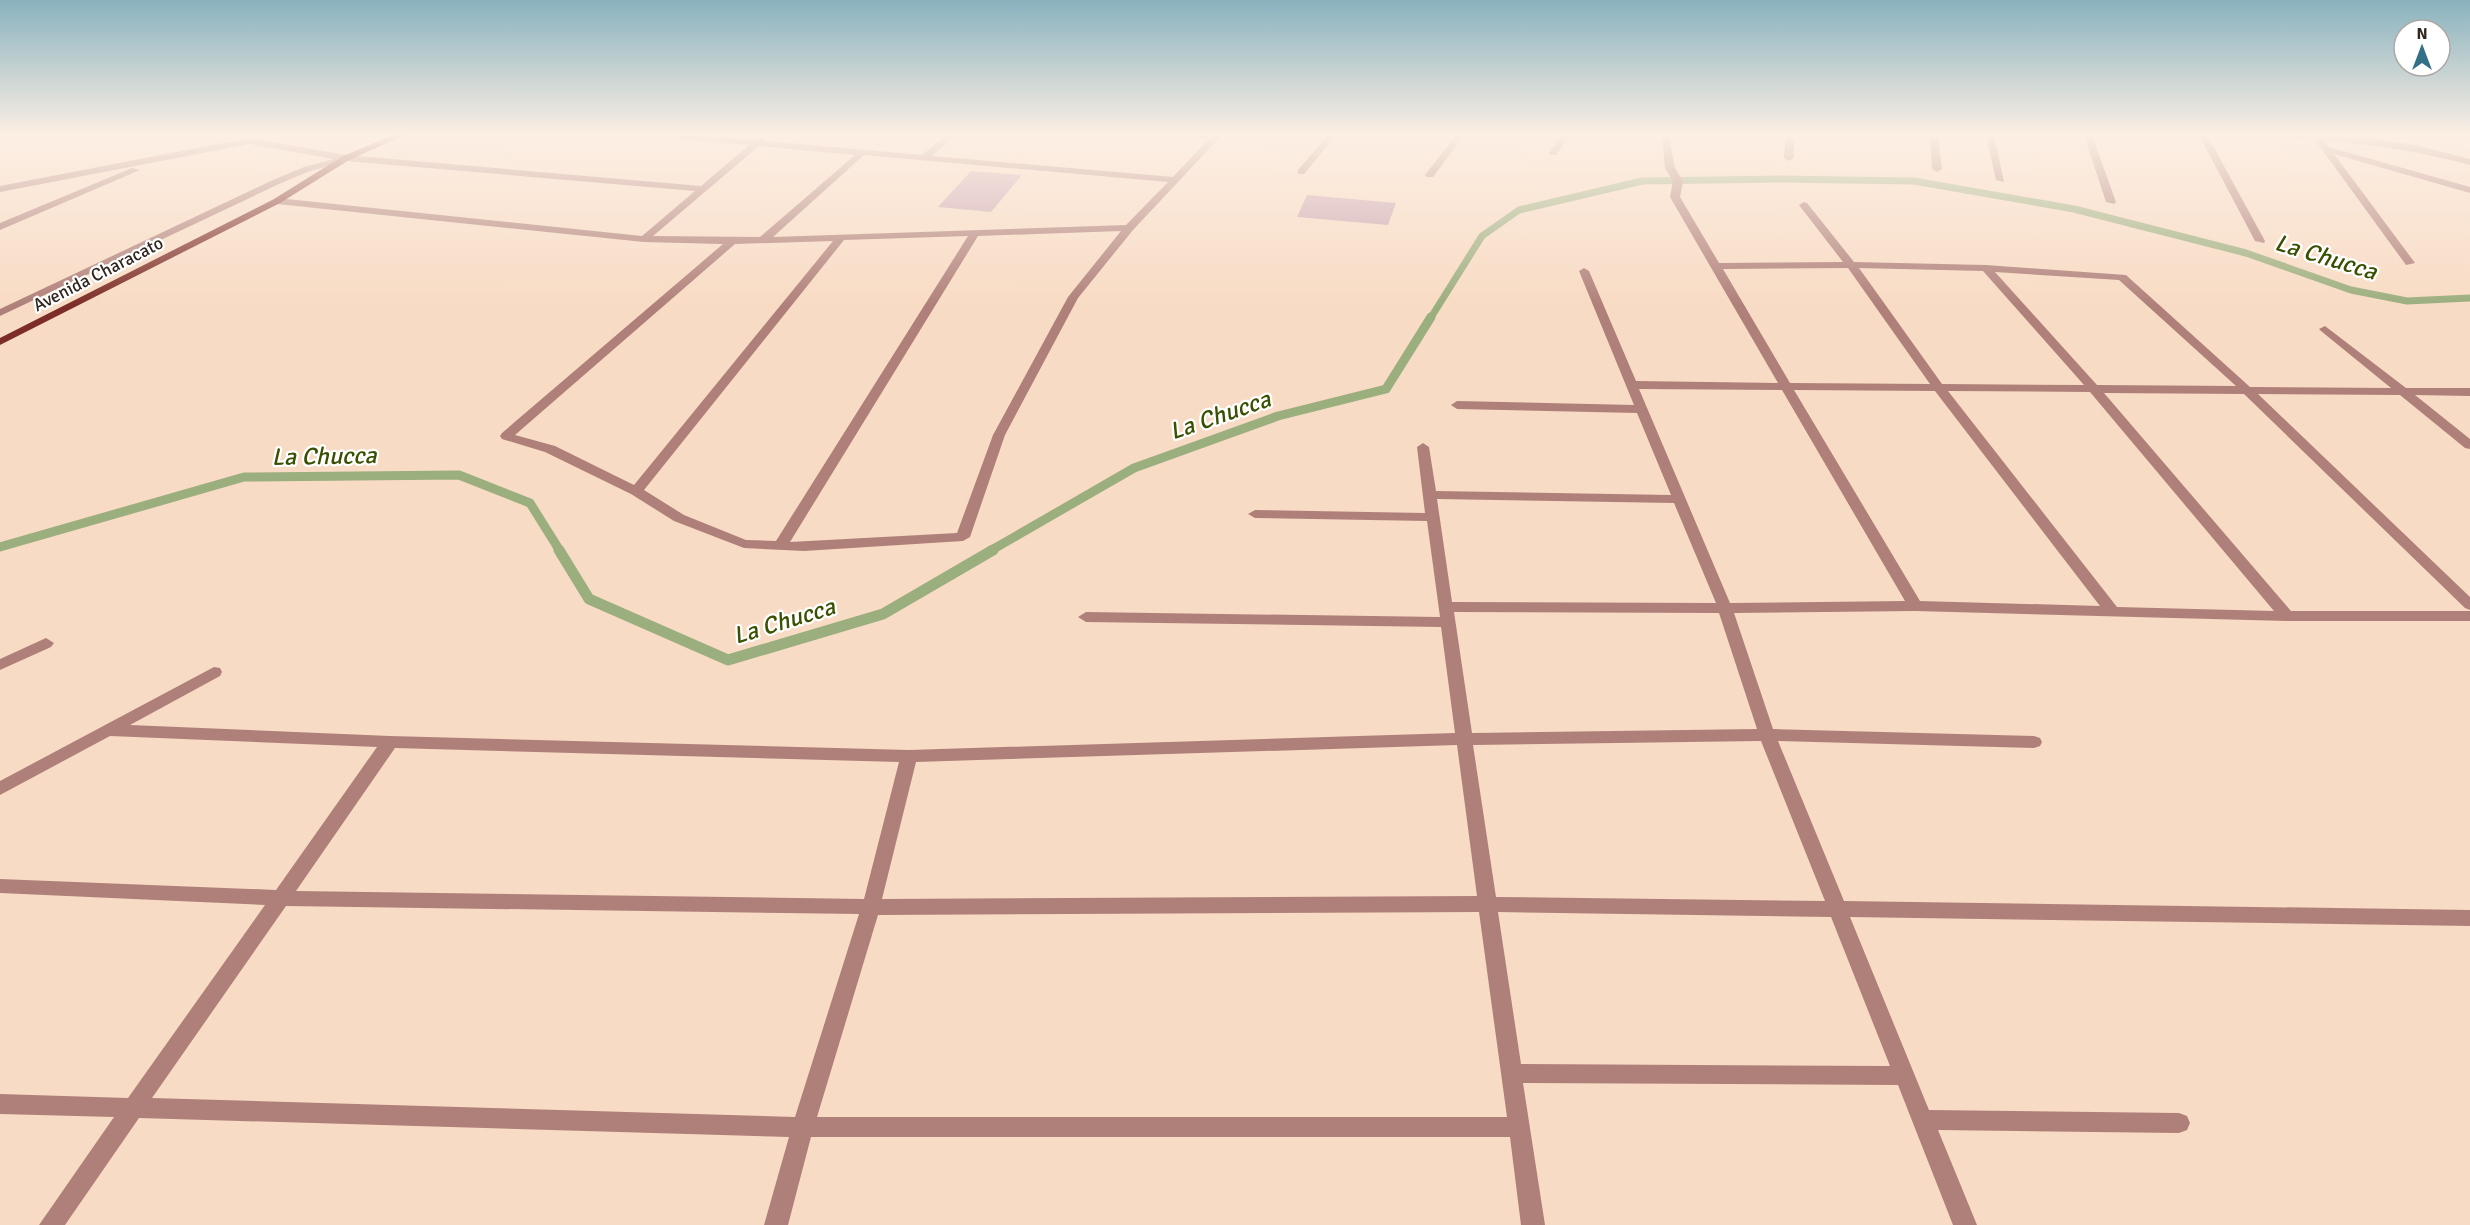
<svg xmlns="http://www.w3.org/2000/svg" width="2470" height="1225" viewBox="0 0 2470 1225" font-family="Signika,sans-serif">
<rect width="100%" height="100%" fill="#f8dbc4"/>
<path fill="#caa2b1" d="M971,171L1022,175L991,212L938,207Z
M1307,195L1396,203L1388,225L1297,217Z"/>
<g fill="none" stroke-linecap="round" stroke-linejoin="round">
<path stroke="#9bae7e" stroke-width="7" d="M1430,319L1482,236L1519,210L1642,181L1782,179L1914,181L2074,209L2246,253L2351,290L2407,301L2470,298"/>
<path stroke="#9bae7e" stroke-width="9" d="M0,547L244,477L459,475L530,503L560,551
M990,551L1134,468L1278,416L1386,389L1431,317"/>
<path stroke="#9bae7e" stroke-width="11" d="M559,550L589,599L728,660L883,614L993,550"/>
<path fill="#af807a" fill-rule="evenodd" d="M659,135H690L755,140L761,137L765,141L922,155L947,135H956L932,156L1173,177L1209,139L1188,138L1184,135H1222L1133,230L1078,298L1005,435L970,537L963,541L804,551L744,548L674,521L631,494L545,452L502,439L500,436L502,433L723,244L644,242L277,204L272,201L277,198L642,236L695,191L346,161L310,171L279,184L0,316V309L273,180L304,167L334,159L249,144L0,192V186L249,138L346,155L701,186L749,145L663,138ZM759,146L855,155L760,237L653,236ZM864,155L1168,182L1126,225L773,237ZM1121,231L1068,297L993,435L957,533L790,542L978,236ZM968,236L776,541L746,540L684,515L644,490L844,240ZM833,241L634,485L555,446L515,435L735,244Z
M1328,135H1336L1304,174H1298V170Z
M1456,135H1464L1433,177H1427L1425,175Z
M1562,135H1570L1556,155H1550L1549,153Z
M1662,135H1671L1669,137L1675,168L1683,181L1680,197L1719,263L1843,262L1799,205L1804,202L1807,203L1854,262L1986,265L2126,275L2250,387L2391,388L2321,331L2319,329L2325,326L2406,388H2470V396L2415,395L2470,439V449L2465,448L2400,395L2258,394L2470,597V610L2465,608L2244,394L2104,393L2291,611H2470V621H2287L1915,611L1734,613L1773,729L2034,736L2040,738L2042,742L2040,746L2034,748L1778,741L1844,901L2470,910V926L1850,917L1929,1110L2179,1113L2187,1116L2190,1123L2187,1130L2179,1133L1938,1130L1977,1225H1953L1898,1085L1523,1083L1545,1225H1521L1510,1137H811L788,1225H764L789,1137L139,1118L65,1225H39L114,1117L0,1114V1094L128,1098L265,905L0,893V879L276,890L377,747L110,736L0,795V781L214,667L220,668L222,672L220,676L130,725L390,736L909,750L1455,733L1441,627L1086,622L1078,617L1086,612L1440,617L1427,521L1255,518L1248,514L1255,510L1425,513L1417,447L1423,443L1429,447L1436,491L1671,495L1637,413L1457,409L1451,405L1457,401L1634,405L1579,271L1584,268L1589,271L1636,381L1778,383L1670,197L1673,181L1665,168ZM1848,268L1930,384L1790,383L1723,269ZM1859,268L1983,271L2084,385L1942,384ZM1995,272L2119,280L2236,386L2097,385ZM1639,389L1782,390L1905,601L1730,603ZM1794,390L1935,391L2100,606L1920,601ZM1948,391L2090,392L2274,611L2117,607ZM1437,499L1674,503L1716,603L1452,602ZM1454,612L1719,613L1757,729L1472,733ZM1761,741L1825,901L1496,897L1473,745ZM1457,745L1477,896L882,899L916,762ZM395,748L899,762L864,899L296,891ZM286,906L859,914L795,1117L152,1098ZM1479,912L1507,1117H817L878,915ZM1498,912L1831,917L1890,1066L1521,1064Z
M1786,135H1794V158L1789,161L1784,158Z
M1930,135H1938L1942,169L1937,172L1932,169Z
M1986,135H1994L2004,182L1996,180Z
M2084,135H2092L2116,202L2114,204L2106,202Z
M2199,135H2207L2265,241L2264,243L2255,241Z
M2276,135L2366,138L2367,135H2375V139L2415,145L2470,159V165C2421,152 2374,144 2324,141L2329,147L2470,187V193L2334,154L2415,263L2406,265L2315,140L2280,138Z
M132,168L140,170L0,230V223Z
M46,638L54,643L51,647L0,670V659Z"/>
<path fill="#7c2d27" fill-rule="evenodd" d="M394,135H405L349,160L280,203L0,345V338L274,199L343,156Z"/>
</g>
<linearGradient id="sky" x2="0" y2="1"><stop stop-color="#89b2be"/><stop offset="0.44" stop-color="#fcefe4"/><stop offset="1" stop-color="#fcefe4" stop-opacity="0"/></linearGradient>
<rect width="2470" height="306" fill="url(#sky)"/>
<g text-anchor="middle" stroke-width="4.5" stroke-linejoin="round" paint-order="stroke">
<g font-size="18" fill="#31261e" stroke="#fff">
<text transform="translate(98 274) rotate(-27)" y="6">Avenida Characato</text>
</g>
<g font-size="24" font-style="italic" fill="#395000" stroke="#fff">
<text transform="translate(2326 257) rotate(17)" y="8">La Chucca</text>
<text transform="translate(1220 415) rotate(-19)" y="8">La Chucca</text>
<text transform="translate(324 456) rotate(-1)" y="8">La Chucca</text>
<text transform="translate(784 621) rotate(-17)" y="8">La Chucca</text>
</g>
</g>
<g transform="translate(2422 48)"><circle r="28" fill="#ffffff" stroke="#ada8a5" stroke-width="1.5"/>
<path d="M0-4.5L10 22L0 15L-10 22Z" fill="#337087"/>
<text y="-9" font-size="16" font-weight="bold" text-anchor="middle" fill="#31261e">N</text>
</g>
</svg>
